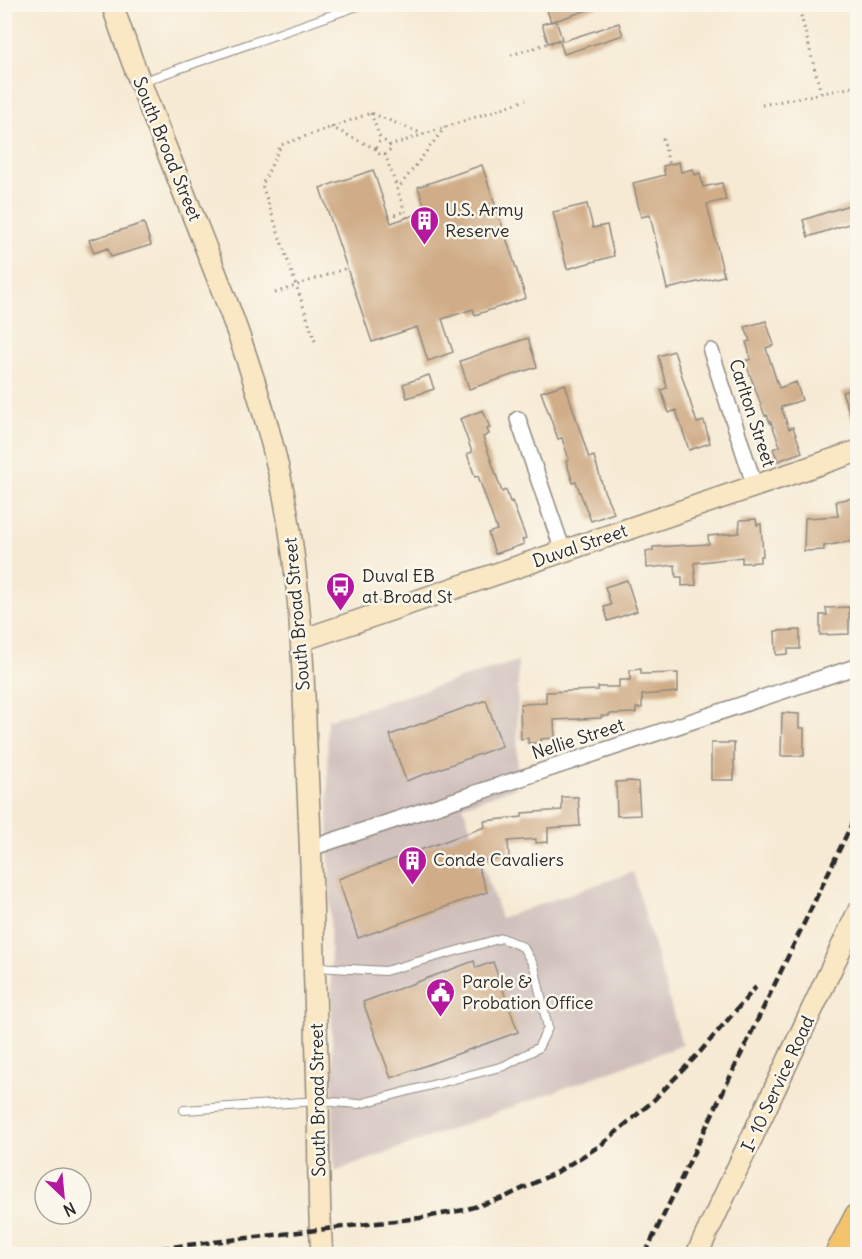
<svg xmlns="http://www.w3.org/2000/svg" width="862" height="1259" viewBox="0 0 862 1259" font-family="Delius,sans-serif">
<rect width="100%" height="100%" fill="#fbf7ec"/>
<filter id="ink" filterUnits="userSpaceOnUse"><feTurbulence type="fractalNoise" baseFrequency=".0167" numOctaves="2"/><feDisplacementMap in="SourceGraphic" scale="12" xChannelSelector="R" yChannelSelector="G"/><feConvolveMatrix kernelMatrix="1 2 1 2 8 2 1 2 1" color-interpolation-filters="sRGB"/></filter>
<filter id="wash" filterUnits="userSpaceOnUse"><feTurbulence type="fractalNoise" baseFrequency=".008" numOctaves="4" result="noise"/><feDisplacementMap in="SourceGraphic" scale="24" xChannelSelector="R" yChannelSelector="G"/><feGaussianBlur stdDeviation="1.35" result="paint"/><feColorMatrix in="noise" values="0 0 0 0 0 0 0 0 0 0 0 0 0 0 0 0 0 1.4 0 .05"/><feComposite in="paint" operator="in"/></filter>
<g filter="url(#wash)">
<rect width="100%" height="100%" fill="#f6ead4"/>
<path fill="#d0c0bc" d="M518,661L517,787L463,806L501,918L633,872L682,1045L334,1172L327,720Z"/>
<g id="blocks">
<path fill="#d0ad88" d="M545,4H597V7L551,22Z
M556,20L562,39L548,43L542,24Z
M619,23L623,35L564,54L560,42Z
M679,162L681,172L693,169L695,175L700,173L703,187L722,183L726,200L707,204L724,276L667,289L650,215L641,217L633,183L665,175L663,166Z
M482,165L526,298L475,315L473,309L442,319L453,352L428,361L417,327L372,342L320,188L373,170L391,223L426,211L418,187Z
M858,202V221L808,237L803,220Z
M587,204L593,228L607,225L614,256L567,269L553,212Z
M144,223L151,245L111,257L108,248L94,253L89,240Z
M766,321L774,345L766,348L779,388L796,382L802,400L781,407L789,429L793,427L802,452L778,461L773,449L780,446L771,422L770,423L767,415L765,416L745,361L751,359L746,342L750,341L745,327Z
M528,338L537,367L469,389L460,361Z
M674,351L697,423L704,421L710,443L689,450L676,410L669,413L661,390L667,388L658,356Z
M429,375L434,389L407,398L403,384Z
M565,384L589,458L594,456L604,491L614,513L591,521L576,482L573,483L566,461L569,460L562,438L558,439L541,392Z
M858,387V431H856L842,392Z
M483,410L490,428L487,429L489,434L483,437L502,492L506,490L510,502L512,501L526,538L522,540L524,544L495,554L488,533L497,530L478,476L475,477L467,454L472,452L460,419Z
M858,497V540L824,546V550L804,551L805,518L838,516L836,501Z
M756,519L757,525L761,524L763,556H760V562L742,563V557L694,563L696,585L682,586V577H676L675,565L647,568L646,551L653,550V547L709,544L708,536L739,533L740,520Z
M627,580L637,611L608,621L604,607L611,605L605,587Z
M849,607V634L820,635V615H827L826,608Z
M800,630V649H788V654L776,655L775,631Z
M641,669V674L678,673V692L642,695V708H636V713L609,714V716H601V718L554,720L555,738L541,739V743H528V738L521,739L520,704L546,703V692L598,690V687H619V680H630V670Z
M486,700L502,746L406,781L390,735Z
M782,713L799,714V728H804V756H781Z
M711,743H734V780H711Z
M630,781L638,782L640,815L617,816L616,782Z
M562,797H578L580,826L548,828V842L536,843V839L508,841L509,858L476,861L487,892L358,938L338,879L485,827L484,821L522,817V813L562,810Z
M474,961L476,968L493,962L518,1032L391,1078L363,1002Z"/>
</g>
</g>
<g filter="url(#ink)">
<use href="#blocks" fill-opacity="0" stroke="#908a80" stroke-width="1.5"/>
<g fill="none" stroke-linecap="round" stroke-linejoin="round">
<defs>
<path id="lane" d="M141,82L363,4
M184,1110L318,1101L359,1104L504,1066L538,1048L548,1028L534,966L523,947L502,938L385,971L316,967"/>
<path id="street" d="M711,351L755,487
M518,419L563,551
M311,848L858,666"/>
<path id="secondary" d="M112,4C167,170 250,324 284,496C300,579 303,662 306,746C312,864 315,982 318,1100C319,1151 318,1203 322,1254
M302,640L858,451
M697,1254L858,912"/>
<path id="highway" d="M839,1254L858,1217"/>
</defs>
<use href="#lane" stroke="#908a80" stroke-width="10"/>
<use href="#street" stroke="#908a80" stroke-width="18"/>
<use href="#secondary" stroke="#908a80" stroke-width="24"/>
<use href="#highway" stroke="#908a80" stroke-width="30"/>
<path stroke="#908a80" stroke-width="3" stroke-dasharray="1.5 4.5" stroke-linecap="butt" d="M798,4L821,93
M511,55L559,40
M762,105L858,86
M371,113L381,141
M331,127L376,149
M663,138L669,165
M376 148a7 7 0 1 1 14 0a7 7 0 1 1-14 0Z
M389,146L526,100
M385,154L407,217
M397,190L445,127
M389,217L405,211
M275,293L347,268
M315,341L262,185L281,145L371,113L423,134"/>
<use href="#lane" stroke="#fff" stroke-width="8"/>
<use href="#street" stroke="#fff" stroke-width="15"/>
<use href="#secondary" stroke="#fae7c3" stroke-width="21"/>
<use href="#highway" stroke="#f3c26a" stroke-width="27"/>
<path stroke="#2b2b2b" stroke-width="4.5" stroke-dasharray="9 4.5" stroke-linecap="butt" d="M134,1254L162,1248L420,1218L464,1210L503,1198L557,1172L601,1145L652,1102L700,1052L756,987
M645,1254L858,811"/>
</g>
</g>
<defs>
<symbol id="building-pin" viewBox="-11 -11 22 30"><path d="M0 17L-7.5 6A9.5 9.5 0 1 1 7.5 6Z" fill="#b5179e" stroke="#fbf7ec"/><path d="M-4-6H4V6H1V3H-1V6H-4ZM-2.5-4.3h1.7v1.8h-1.7ZM.8-4.3h1.7v1.8H.8ZM-2.5-1h1.7V.8h-1.7ZM.8-1h1.7V.8H.8Z" fill="#fff"/></symbol>
<symbol id="bus-pin" viewBox="-11 -11 22 30"><path d="M0 17L-7.5 6A9.5 9.5 0 1 1 7.5 6Z" fill="#b5179e" stroke="#fbf7ec"/><path d="M-5-6H5V4H4V6H2V4H-2V6H-4V4H-5ZM-3.5-4V0h7V-4ZM-3.5 1.2v1.5H-2V1.2ZM2 1.2v1.5H3.5V1.2Z" fill="#fff"/></symbol>
<symbol id="civic-pin" viewBox="-11 -11 22 30"><path d="M0 17L-7.5 6A9.5 9.5 0 1 1 7.5 6Z" fill="#b5179e" stroke="#fbf7ec"/><path d="M-.6-6.5H3V-4.5H.6V-3L4-1V1h2V6H-6V1h2V-1L-.6-3ZM-1.2 2.5V6h2.4V2.5Z" fill="#fff"/></symbol>
</defs>
<g fill-rule="evenodd">
<use href="#building-pin" x="408" y="204" width="33" height="45"/>
<use href="#bus-pin" x="324" y="570" width="33" height="45"/>
<use href="#building-pin" x="396" y="844" width="33" height="45"/>
<use href="#civic-pin" x="424" y="976" width="33" height="45"/>
</g>
<g text-anchor="middle" stroke-width="5" stroke-linejoin="round" paint-order="stroke">
<g font-size="18" fill="#2b2b2b" stroke="#fbf7ec">
<text transform="translate(167 149) rotate(68)" y="6">South Broad Street</text>
<text transform="translate(752 413) rotate(72)" y="6">Carlton Street</text>
<text transform="translate(580 546) rotate(-19)" y="6">Duval Street</text>
<text transform="translate(297 614) rotate(-95)" y="6">South Broad Street</text>
<text transform="translate(578 739) rotate(-18)" y="6">Nellie Street</text>
<text transform="translate(778 1084) rotate(-65)" y="6">I- 10 Service Road</text>
<text transform="translate(318 1100) rotate(-91)" y="6">South Broad Street</text>
</g>
<g font-size="18" fill="#2b2b2b" stroke="#fbf7ec" text-anchor="start">
<text x="445" y="216">U.S. Army<tspan x="445" dy="21">Reserve</tspan></text>
<text x="362" y="582">Duval EB<tspan x="362" dy="21">at Broad St</tspan></text>
<text x="433" y="866">Conde Cavaliers</text>
<text x="462" y="988">Parole &amp;<tspan x="462" dy="21">Probation Office</tspan></text>
</g>
</g>
<rect width="862" height="1259" fill="none" stroke="#fbf7ec" stroke-width="24"/>
<g transform="translate(63 1196) rotate(154)"><circle r="28" fill="#fbf7ec" stroke="#a8a59f" stroke-width="1.5"/>
<path d="M0-4.5L10 22L0 15L-10 22Z" fill="#b5179e"/>
<text y="-9" font-size="16" font-weight="bold" text-anchor="middle" fill="#2b2b2b">N</text>
</g>
</svg>
